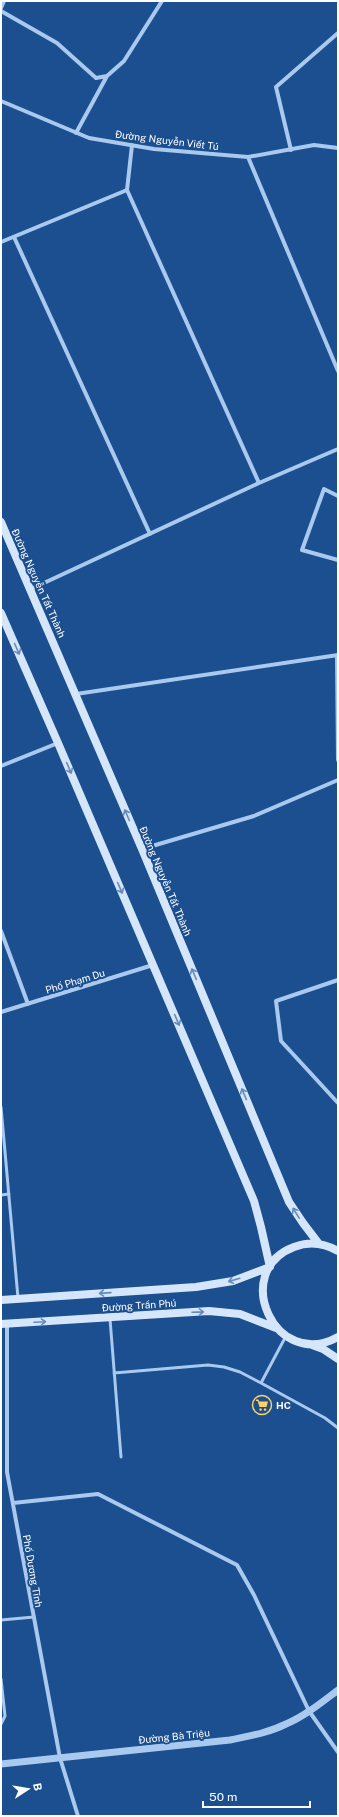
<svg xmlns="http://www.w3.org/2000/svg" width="339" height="1817" viewBox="0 0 339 1817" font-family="'Public Sans',sans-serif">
<rect width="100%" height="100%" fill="#1b4f8f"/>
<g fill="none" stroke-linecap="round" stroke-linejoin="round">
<path stroke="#a9c9ee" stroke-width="3" d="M1,1107L18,1298
M1,1195L9,1194
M110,1319L121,1457
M114,1373L208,1365L224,1367L240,1372L261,1383L325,1418L338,1428
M261,1383L286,1336
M1,1620L34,1617
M1,1679L5,1716L1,1724"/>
<path stroke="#a9c9ee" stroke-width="4" d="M1,8L4,1
M1,11L57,43L96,78L107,76L124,61L162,1
M1,101L89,138L154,149L248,157L314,145L338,148
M76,133L107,76
M132,145L127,190L259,483
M291,150L276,87L338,33
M248,157L338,371
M14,237L150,534
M1,242L127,190
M338,496L324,489L302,550L338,560
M31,589L259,483L338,449
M337,655L338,760
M76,694L338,655
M1,766L58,743
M142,849L254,816L338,780
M1,931L28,1004
M338,980L276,1001L281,1041L338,1103
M1,1012L153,965
M7,1324V1472L60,1758L78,1816
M13,1503L98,1494L237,1565L254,1595L309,1711L338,1752"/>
<path stroke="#a9c9ee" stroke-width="7" d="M1,1764L230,1740C249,1736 268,1733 286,1724C305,1716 322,1702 338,1690"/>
<path stroke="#d6e6fa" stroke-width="8" d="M1,522L142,849L289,1202L303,1223L319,1244
M1,613L58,743L254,1201L261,1227L270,1267L233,1281L196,1287L1,1300
M338,1251C324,1243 309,1241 294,1247C230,1271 275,1372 338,1337
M1,1324L209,1311L240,1314L276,1328
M312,1345L323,1349L338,1359"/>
</g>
<defs><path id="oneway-shaft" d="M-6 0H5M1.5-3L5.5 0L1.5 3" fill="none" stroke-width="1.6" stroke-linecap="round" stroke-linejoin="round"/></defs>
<g stroke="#668bba">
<use href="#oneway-shaft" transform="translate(17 649) rotate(66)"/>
<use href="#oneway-shaft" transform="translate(69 768) rotate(67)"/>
<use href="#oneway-shaft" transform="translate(127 815) rotate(-113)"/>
<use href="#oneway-shaft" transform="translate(120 888) rotate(67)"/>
<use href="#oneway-shaft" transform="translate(194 974) rotate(-113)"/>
<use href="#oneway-shaft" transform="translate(177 1020) rotate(67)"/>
<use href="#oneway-shaft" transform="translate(244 1094) rotate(-113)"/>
<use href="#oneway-shaft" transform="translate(296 1213) rotate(-122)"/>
<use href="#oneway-shaft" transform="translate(234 1280) rotate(164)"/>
<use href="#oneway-shaft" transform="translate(105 1293) rotate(176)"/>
<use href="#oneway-shaft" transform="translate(198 1312) rotate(-2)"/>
<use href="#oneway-shaft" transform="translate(40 1322) rotate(-3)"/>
</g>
<defs>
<symbol id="supermarket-ring" viewBox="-11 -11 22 22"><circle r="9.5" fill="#1b4f8f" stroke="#ffd166" stroke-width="1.5"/><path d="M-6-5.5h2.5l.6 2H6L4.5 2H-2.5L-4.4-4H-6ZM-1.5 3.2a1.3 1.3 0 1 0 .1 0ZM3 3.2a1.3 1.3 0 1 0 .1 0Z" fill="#ffd166"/></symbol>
</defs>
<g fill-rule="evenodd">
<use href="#supermarket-ring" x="251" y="1394" width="22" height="22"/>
</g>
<g text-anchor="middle" stroke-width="4" stroke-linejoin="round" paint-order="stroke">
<g font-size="10" fill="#fff" stroke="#1b4f8f">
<text transform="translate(167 140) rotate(7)" y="4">Đường Nguyễn Viết Tú</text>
<text transform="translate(39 583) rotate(66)" y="4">Đường Nguyễn Tất Thành</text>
<text transform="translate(166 881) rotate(67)" y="4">Đường Nguyễn Tất Thành</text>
<text transform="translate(75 981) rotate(-17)" y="4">Phố Phạm Du</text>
<text transform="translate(139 1305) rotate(-4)" y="4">Đường Trần Phú</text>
<text transform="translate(33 1571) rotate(80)" y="4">Phố Dương Tĩnh</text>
<text transform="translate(174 1736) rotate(-6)" y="4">Đường Bà Triệu</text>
</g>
<g font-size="10" font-weight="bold" fill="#fff" stroke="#1b4f8f" text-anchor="start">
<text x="276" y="1409">HC</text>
</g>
</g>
<rect width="339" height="1817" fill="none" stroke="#ffffff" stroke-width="4"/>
<g transform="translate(28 1789) rotate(78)" stroke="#1b4f8f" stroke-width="3" paint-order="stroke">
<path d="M0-3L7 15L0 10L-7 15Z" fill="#ffffff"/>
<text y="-6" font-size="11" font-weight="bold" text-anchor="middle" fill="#ffffff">B</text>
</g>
<path d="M203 1801v6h107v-6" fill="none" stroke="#ffffff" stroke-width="2"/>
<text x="209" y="1801" font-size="12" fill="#ffffff" stroke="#1b4f8f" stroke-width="3" paint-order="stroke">50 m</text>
</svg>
